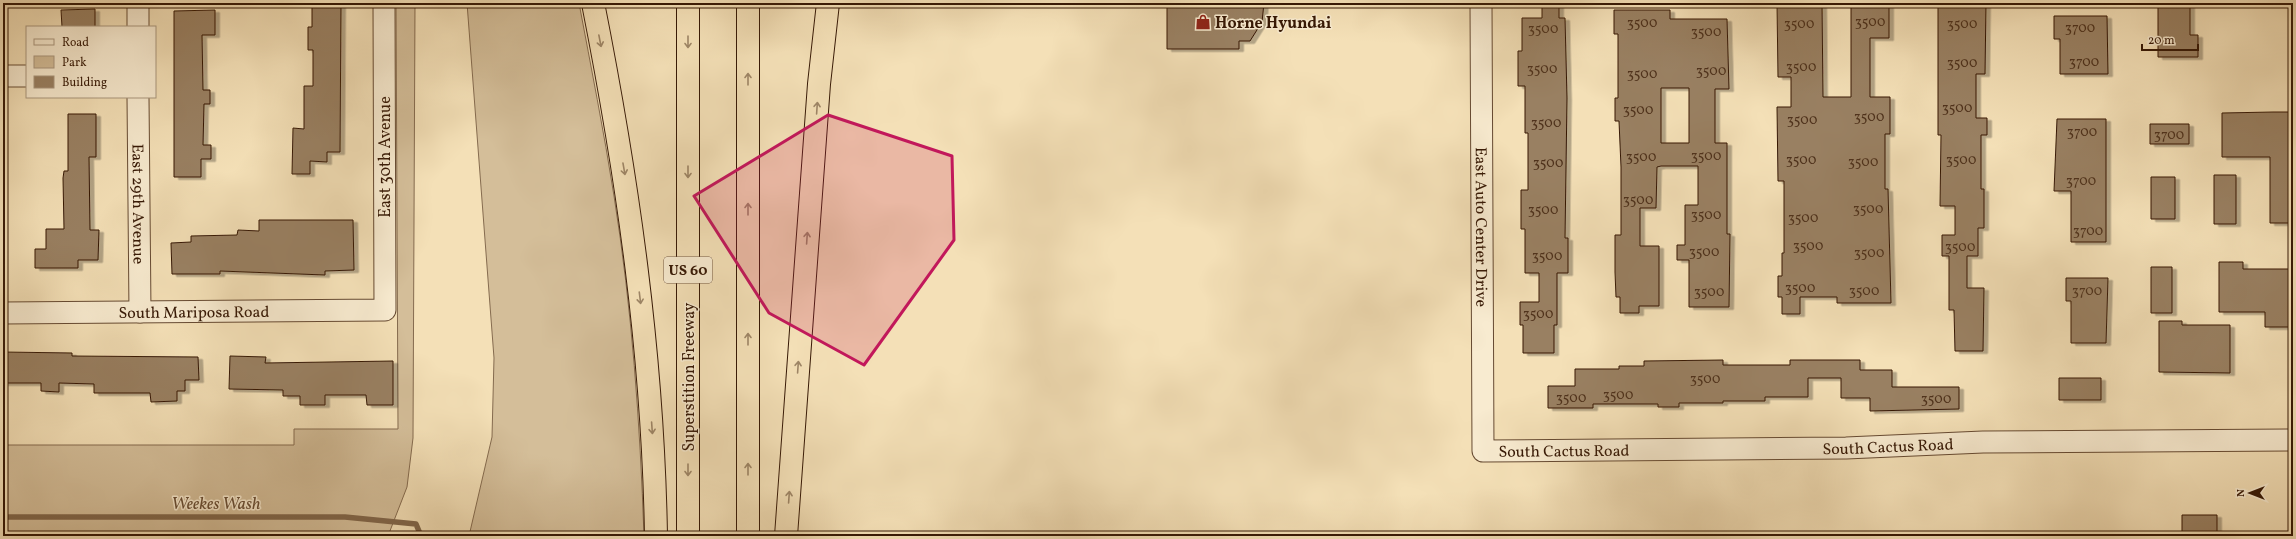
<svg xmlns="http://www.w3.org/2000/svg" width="2296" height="539" viewBox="0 0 2296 539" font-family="Vollkorn,serif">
<defs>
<filter id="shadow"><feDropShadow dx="4.5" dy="2.5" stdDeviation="0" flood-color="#0004"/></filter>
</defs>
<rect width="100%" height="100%" fill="#f4e0b7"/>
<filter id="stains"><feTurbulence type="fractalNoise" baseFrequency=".005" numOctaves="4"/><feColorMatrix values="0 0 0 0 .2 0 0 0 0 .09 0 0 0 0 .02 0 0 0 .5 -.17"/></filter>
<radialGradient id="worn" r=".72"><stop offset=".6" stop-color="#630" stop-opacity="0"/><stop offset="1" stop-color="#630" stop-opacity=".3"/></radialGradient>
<path fill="#d4be99" stroke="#856b4f" d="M396,3H415L413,438L407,487L388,536H3V445H294V429H398Z
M467,3H579C591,67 604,132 614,196C632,309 640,422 644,536H469L492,437L494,358Z"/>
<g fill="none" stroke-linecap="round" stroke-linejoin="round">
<path stroke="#81674b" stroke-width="5.5" d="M3,517H345L416,524L421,536"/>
</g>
<path fill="#998062" stroke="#361805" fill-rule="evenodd" filter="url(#shadow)" d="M1167,3H1264L1262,22L1250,41H1239V49H1167Z
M1851,3H1889V38H1870V97H1890V134H1885V189H1888L1891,303H1837V297H1800V314H1782V297H1778V276H1782V253H1784V181H1778L1777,107H1791V77H1778L1777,4H1822L1823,97H1851Z
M1938,3H1986L1985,74H1976V118H1987V135H1981V189H1984V228H1978V256H1967V288H1984L1983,351H1955L1954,310H1949V256H1942V235H1955V206H1940L1941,135H1938Z
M2158,3H2190V35H2198V57H2158Z
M312,5H341L340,152H327V162L310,161V174H292L293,128L304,129V86H313V50H308V27H312Z
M1542,5H1559V18H1565L1567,98L1565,238H1568V273H1557V325H1554V353H1523V325H1520V302H1539V273H1525V229H1521V190H1528V133H1525V86H1518V51H1522V18H1542Z
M95,9V27H62L61,10Z
M215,10V35H202L203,90H210V104H204L203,145H211V159H201V177H174V11Z
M1614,10H1670V19H1727L1729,89H1715V143H1727V234H1730L1729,307H1689V260H1677V245H1685V205H1698V166H1661L1657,167L1656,208H1640V246H1659V306H1639V313H1620V297H1616L1615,272V235H1621V167L1619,121H1615V98H1618V34H1614ZM1661,88H1689V143H1661Z
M2054,16H2107L2108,74H2060V39H2054Z
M2273,112H2293V223H2270V157H2222V113Z
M68,114H96V157H89L90,230H99L98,260H78V268H35V249H46V229H64L63,178L64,171H68Z
M2057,119H2106V242H2071V191H2054Z
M2150,124H2189V144H2150Z
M2214,175H2236V224H2214Z
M2151,177H2175V219H2151Z
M259,220H353L354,270L325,271V275L220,271V274H172L171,243L191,242V236L237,235L238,230L259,231Z
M2219,262H2243V269H2293V327H2265V312H2219Z
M2151,267H2172V313H2151Z
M2066,278H2108L2106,343H2071V301H2066Z
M2159,321H2182V325H2230V373L2159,372Z
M3,352L72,353V356L198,357L199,380H185V391H177V401L151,402L150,393H94V384L59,383V392L41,391V383H3Z
M230,356L266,357L265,363L393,361V405H367L366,395H325V405H300V396H283V390L229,389Z
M1723,360V365H1790V360H1860V370H1892V387H1959V409L1870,411V398H1841V378H1808V397H1765V401H1723V403H1679V407H1658V404H1593V408H1548V386H1575V369H1619V366H1644V361Z
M2059,378H2101V400H2059Z
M2182,515H2217V536H2182Z"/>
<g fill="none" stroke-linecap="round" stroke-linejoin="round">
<defs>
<g id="street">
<path id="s1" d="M1481,3L1483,451L1846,448L1983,442L2293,440"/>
<path d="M138,27V3"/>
<path d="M3,76H27"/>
<path id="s2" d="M138,97L140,312"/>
<path id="s3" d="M3,313L385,310L384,3"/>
</g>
<path id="highway" d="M593,3C628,180 653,355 656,536
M688,536V3
M748,536V3
M786,536L819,84L828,3"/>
</defs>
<use href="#street" stroke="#664a32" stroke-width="23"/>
<use href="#highway" stroke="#361805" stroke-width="24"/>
<use href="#street" stroke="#f8ebd0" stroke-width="21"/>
<use href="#highway" stroke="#f4e0b7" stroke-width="22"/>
</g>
<defs><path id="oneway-shaft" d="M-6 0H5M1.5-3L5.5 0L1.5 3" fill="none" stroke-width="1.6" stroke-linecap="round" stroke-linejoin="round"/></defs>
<g stroke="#9e8667">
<use href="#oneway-shaft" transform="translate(600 41) rotate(79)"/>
<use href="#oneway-shaft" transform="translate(688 42) rotate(90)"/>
<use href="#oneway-shaft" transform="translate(748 79) rotate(-90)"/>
<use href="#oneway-shaft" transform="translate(817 108) rotate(-86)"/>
<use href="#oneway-shaft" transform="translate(624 169) rotate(80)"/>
<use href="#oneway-shaft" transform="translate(688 172) rotate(90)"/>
<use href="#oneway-shaft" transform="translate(748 209) rotate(-90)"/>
<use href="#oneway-shaft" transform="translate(807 238) rotate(-86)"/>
<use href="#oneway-shaft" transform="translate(640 298) rotate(83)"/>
<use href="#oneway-shaft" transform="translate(748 339) rotate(-90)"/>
<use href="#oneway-shaft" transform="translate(798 367) rotate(-86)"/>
<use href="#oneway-shaft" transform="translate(652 428) rotate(86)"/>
<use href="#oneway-shaft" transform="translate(748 469) rotate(-90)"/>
<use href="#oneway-shaft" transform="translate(688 470) rotate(90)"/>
<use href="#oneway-shaft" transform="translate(789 497) rotate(-86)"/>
</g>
<path fill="#c2185b" fill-opacity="0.2" stroke="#c2185b" stroke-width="3" stroke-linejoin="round" d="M828,115L952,156L954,240L864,365L769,313L694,196Z"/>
<defs>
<symbol id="shop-bare" viewBox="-9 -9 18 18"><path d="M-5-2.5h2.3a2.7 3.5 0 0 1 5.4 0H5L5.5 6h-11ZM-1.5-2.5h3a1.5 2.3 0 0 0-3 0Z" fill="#8f2418" stroke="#f8ebd0" stroke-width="2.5" paint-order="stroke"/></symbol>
</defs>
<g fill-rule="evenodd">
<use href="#shop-bare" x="1192" y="11" width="22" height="22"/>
</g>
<g text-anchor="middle" stroke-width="3" stroke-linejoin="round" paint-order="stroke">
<g font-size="14" fill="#4f321c">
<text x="1870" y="26">3500</text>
<text x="1642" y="27">3500</text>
<text x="1799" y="28">3500</text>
<text x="1962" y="28">3500</text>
<text x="2080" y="32">3700</text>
<text x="1543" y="33">3500</text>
<text x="1706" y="36">3500</text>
<text x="2084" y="66">3700</text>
<text x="1962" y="67">3500</text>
<text x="1801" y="71">3500</text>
<text x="1542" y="73">3500</text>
<text x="1711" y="75">3500</text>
<text x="1642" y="78">3500</text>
<text x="1957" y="112">3500</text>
<text x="1638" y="114">3500</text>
<text x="1869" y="121">3500</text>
<text x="1802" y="124">3500</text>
<text x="1546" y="127">3500</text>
<text x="2082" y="136">3700</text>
<text x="2169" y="139">3700</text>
<text x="1706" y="160">3500</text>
<text x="1641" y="161">3500</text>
<text x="1801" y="164">3500</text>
<text x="1961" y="164">3500</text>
<text x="1863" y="166">3500</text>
<text x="1548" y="167">3500</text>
<text x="2081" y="185">3700</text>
<text x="1638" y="204">3500</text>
<text x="1868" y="213">3500</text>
<text x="1543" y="214">3500</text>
<text x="1706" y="219">3500</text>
<text x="1803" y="222">3500</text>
<text x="2088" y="235">3700</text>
<text x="1808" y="250">3500</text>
<text x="1960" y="251">3500</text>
<text x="1704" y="256">3500</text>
<text x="1869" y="257">3500</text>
<text x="1547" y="260">3500</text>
<text x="1800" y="292">3500</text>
<text x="1864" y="295">3500</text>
<text x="2087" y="295">3700</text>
<text x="1709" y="296">3500</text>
<text x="1538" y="318">3500</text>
<text x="1705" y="383">3500</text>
<text x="1618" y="399">3500</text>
<text x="1571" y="402">3500</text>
<text x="1936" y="403">3500</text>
</g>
<rect fill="#f8ebd0" stroke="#705742" stroke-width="1" x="664" y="257" width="48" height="26" rx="3"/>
<g font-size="15" font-weight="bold" fill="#361805">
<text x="688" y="275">US 60</text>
</g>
<g font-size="16" font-weight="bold" fill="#361805" stroke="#f8ebd0" text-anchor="start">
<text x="1215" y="28">Horne Hyundai</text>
</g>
<g font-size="16" fill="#361805" stroke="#f8ebd0">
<text transform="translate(384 157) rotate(-90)" y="6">East 30th Avenue</text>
<text dy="6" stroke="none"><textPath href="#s2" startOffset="107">East 29th Avenue</textPath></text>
<text dy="6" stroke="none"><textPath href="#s1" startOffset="224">East Auto Center Drive</textPath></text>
<text dy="6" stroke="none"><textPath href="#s3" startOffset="191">South Mariposa Road</textPath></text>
<text transform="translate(688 377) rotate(-90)" y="6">Superstition Freeway</text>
<text dy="6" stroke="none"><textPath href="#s1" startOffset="853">South Cactus Road</textPath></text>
<text dy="6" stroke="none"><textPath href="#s1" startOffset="529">South Cactus Road</textPath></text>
</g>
<g font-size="17" font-style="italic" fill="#684d34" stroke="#f8ebd0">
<text x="216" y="509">Weekes Wash</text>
</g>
</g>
<rect width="2296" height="539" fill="none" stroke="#f4e0b7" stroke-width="16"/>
<rect x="4" y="4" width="2288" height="531" fill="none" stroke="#361805" stroke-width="2"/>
<rect x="8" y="8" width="2280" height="523" fill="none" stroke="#361805"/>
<rect x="26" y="26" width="130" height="72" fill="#f8ebd0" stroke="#aa977f"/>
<rect x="34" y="39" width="20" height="6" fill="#f8ebd0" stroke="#aa977f"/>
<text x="62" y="46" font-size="12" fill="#361805">Road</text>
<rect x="34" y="56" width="20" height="12" fill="#d4be99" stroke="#aa977f"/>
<text x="62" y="66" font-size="12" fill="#361805">Park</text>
<rect x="34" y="76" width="20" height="12" fill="#998062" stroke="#aa977f"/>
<text x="62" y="86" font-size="12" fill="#361805">Building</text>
<g transform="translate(2250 493) rotate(270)" stroke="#f8ebd0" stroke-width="3" paint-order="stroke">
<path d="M0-3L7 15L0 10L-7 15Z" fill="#361805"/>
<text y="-6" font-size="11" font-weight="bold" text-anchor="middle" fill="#361805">N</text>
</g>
<path d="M2142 44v6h56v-6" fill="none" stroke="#361805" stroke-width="2"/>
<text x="2148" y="44" font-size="12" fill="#361805" stroke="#f8ebd0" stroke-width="3" paint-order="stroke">20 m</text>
<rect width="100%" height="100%" filter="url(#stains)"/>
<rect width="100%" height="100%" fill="url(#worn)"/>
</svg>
